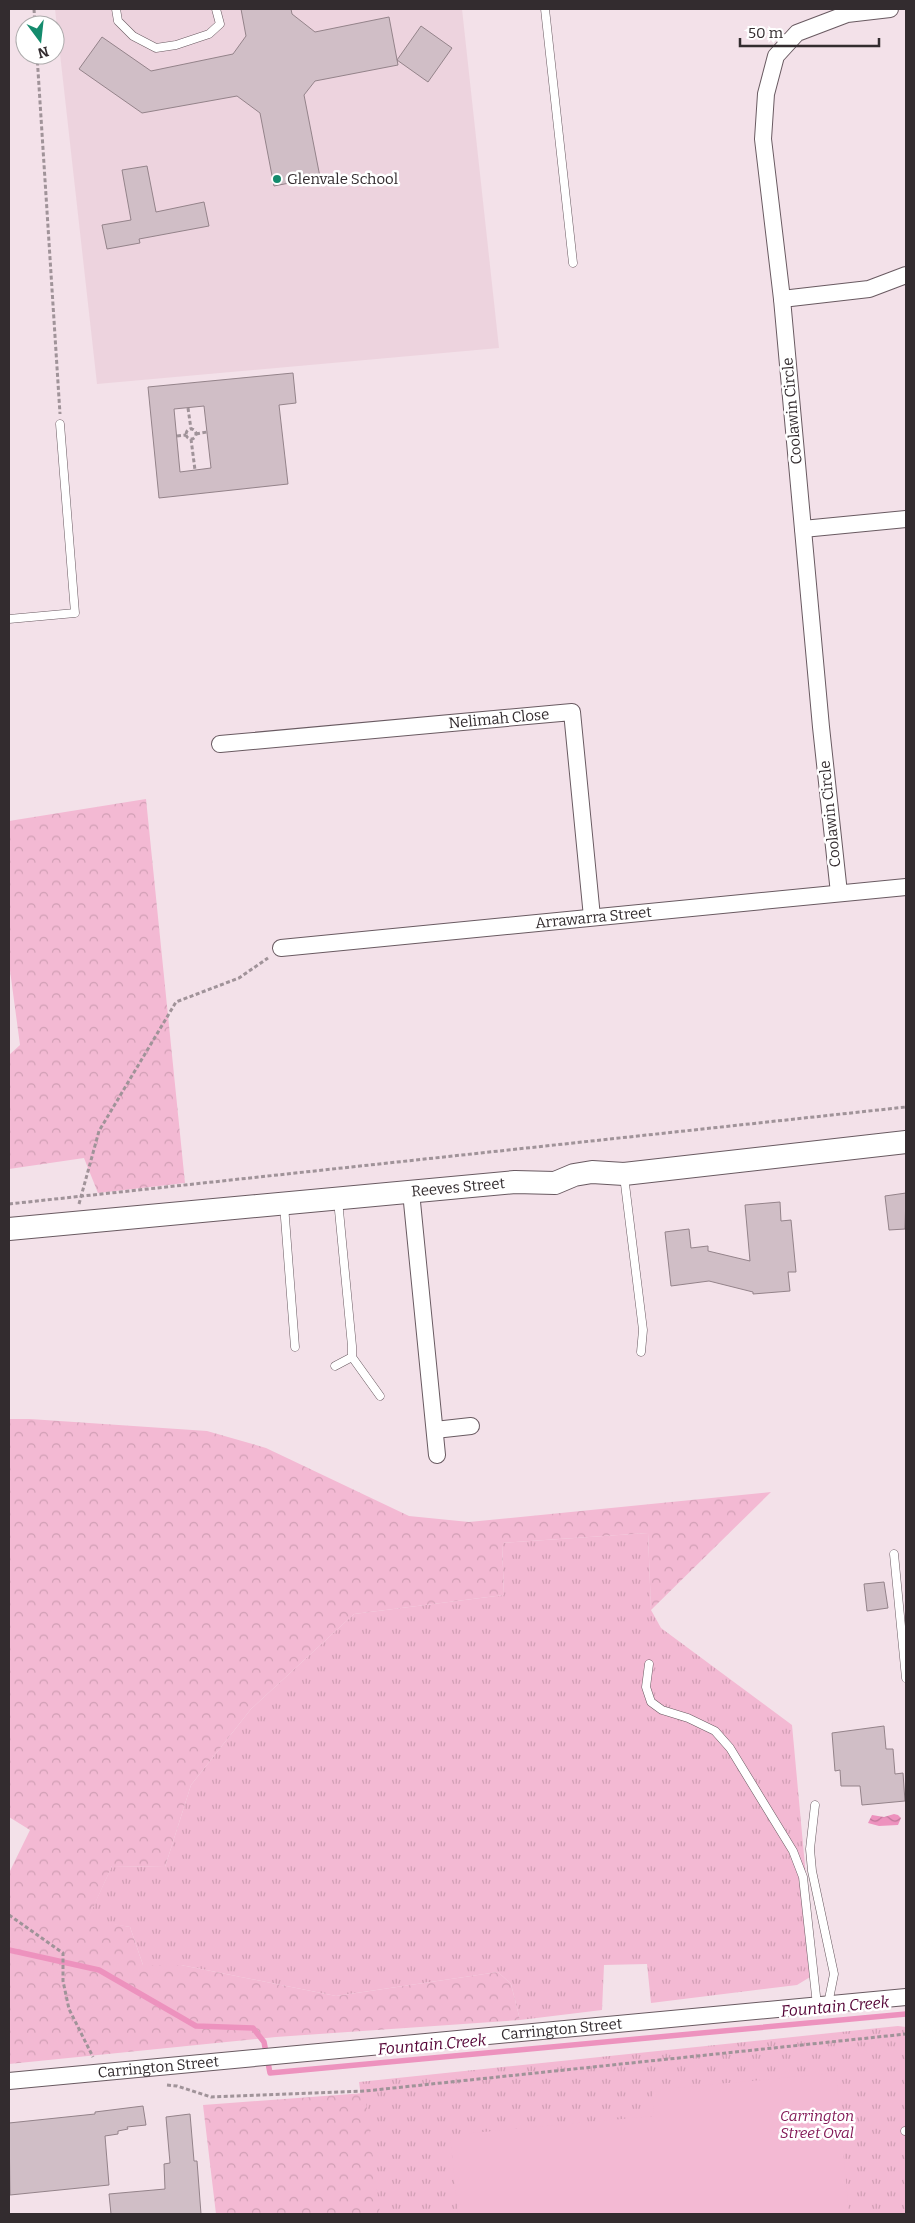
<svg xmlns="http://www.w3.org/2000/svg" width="915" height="2223" viewBox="0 0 915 2223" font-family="Bitter,serif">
<defs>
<pattern id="grass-tufts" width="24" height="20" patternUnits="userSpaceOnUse" patternTransform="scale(1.25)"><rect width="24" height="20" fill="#f3b9d3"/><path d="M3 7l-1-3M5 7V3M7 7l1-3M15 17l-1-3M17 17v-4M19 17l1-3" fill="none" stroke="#d19fb5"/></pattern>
<pattern id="forest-crowns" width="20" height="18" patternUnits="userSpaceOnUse" patternTransform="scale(1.25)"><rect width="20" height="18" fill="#f3b9d3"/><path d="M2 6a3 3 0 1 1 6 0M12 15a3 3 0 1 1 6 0" fill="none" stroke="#d19fb5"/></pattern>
<pattern id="water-waves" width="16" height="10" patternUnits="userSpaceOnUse" patternTransform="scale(1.25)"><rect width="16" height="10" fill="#ed92be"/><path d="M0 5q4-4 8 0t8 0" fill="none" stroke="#c1779b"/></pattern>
</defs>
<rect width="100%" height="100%" fill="#f3e1e9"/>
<path fill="#edd3de" d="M55,9H462L499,348L97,384Z"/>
<path fill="url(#grass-tufts)" d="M648,1533L651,1610L661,1628L792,1725L815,1974L797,1985L651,2003L647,1964L604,1965L602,2010L520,2020L511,1984L498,1972L336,1996L181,1965H143L130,1927L87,1920L112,1866L165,1867L191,1785L251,1709L354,1614L504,1595L502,1543Z
M898,2026L906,2027V2214H377L359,2082Z"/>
<path fill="url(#forest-crowns)" d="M146,799L185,1183L98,1193L84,1158L9,1169V1055L20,1045L9,963V821Z
M9,1419H30L207,1431L266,1448L409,1516L469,1522L771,1492L651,1610L648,1533L502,1543L504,1595L354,1614L251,1709L191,1785L165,1867L112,1866L88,1919L130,1927L143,1965H181L336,1996L498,1972L511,1984L520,2020L276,2037L9,2064V1873L30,1830L9,1817Z
M365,2093L380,2214H216L203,2105Z"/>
<path fill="#f3b9d3" d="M836,2073L849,2214H458L450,2135L654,2116L652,2090Z"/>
<path fill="url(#water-waves)" d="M894,1814L898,1815L901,1818L898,1825L879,1826L868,1823L872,1815L884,1817Z"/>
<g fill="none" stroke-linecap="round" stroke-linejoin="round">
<path stroke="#ed92be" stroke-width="5.5" d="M9,1950L99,1970L196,2026L253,2028L264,2042L270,2073L906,2014"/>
</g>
<path fill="#d0bec6" stroke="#94838a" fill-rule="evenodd" d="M241,9H291L292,14L315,32L389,17L398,65L315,81L304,95L320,177L274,186L260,113L237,96L142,113L79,69L102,37L151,71L233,54L246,36Z
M421,26L452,48L428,82L397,60Z
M147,166L156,212L204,202L209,226L139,239L140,243L107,249L102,225L131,220L122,170Z
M293,373L296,403L279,405L288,484L159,498L148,387ZM204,406L211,468L180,472L174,409Z
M906,1193L905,1229L889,1230L885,1196Z
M780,1202L781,1221L791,1220L796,1272H788L790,1291L753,1294V1292L709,1281L671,1286L665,1232L689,1229L691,1248L708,1246V1251L750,1261L745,1205Z
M884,1582L888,1608L867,1611L864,1584Z
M884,1726L886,1749H893L895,1774L903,1773L905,1801L862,1805L860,1786H841L840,1770L835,1771L832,1733Z
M143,2106L146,2125L127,2127L128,2129L118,2131V2134L105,2136L109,2185L10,2195L9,2123L95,2114V2112Z
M190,2114L194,2161H197L201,2214H111L109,2194L165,2189L164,2164L170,2163L166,2117Z"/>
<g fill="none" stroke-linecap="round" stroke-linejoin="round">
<defs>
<path id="lane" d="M116,9L118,21L133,36L156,48L176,45L209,34L220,24L216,9
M545,9L573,263
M9,619L75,613L60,424
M624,1176L643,1330L641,1352
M284,1205L295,1347
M352,1357L380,1396
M335,1366L352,1357V1346L338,1200
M894,1554L906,1678
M649,1664L646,1687L651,1702L662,1710L688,1718L715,1731L730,1748L793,1851L803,1877L817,2005
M815,1805L810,1849L812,1871L834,1974L828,2004
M905,2131H906"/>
<g id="street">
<path d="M782,299L869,289L906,275"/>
<path d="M803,529L906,519"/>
<path id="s1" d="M220,744L572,712L592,917"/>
<path d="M839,893L821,727L782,299L763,139L766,94L776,56L797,33L847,14L890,9"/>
<path id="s2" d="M281,948L906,887"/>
<path d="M411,1192L437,1455"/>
<path d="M435,1430L471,1426"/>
<path id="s3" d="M9,2081L906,1997"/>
</g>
<g id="secondary">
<path id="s4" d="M9,1229L515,1182L555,1183L574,1175L592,1172L624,1174L906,1142"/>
</g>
</defs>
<use href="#lane" stroke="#695a61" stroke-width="9"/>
<use href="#street" stroke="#695a61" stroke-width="18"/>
<use href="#secondary" stroke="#695a61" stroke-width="24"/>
<path stroke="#a09399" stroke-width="3" stroke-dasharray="4 2.5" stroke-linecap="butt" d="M34,9L35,25
M37,55L60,414
M188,408L191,429
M186 434a5 5 0 1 1 10 0a5 5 0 1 1-10 0Z
M196,434L207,432
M177,436L186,435
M191,439L195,470
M9,1204L906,1107
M79,1204L99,1131L176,1002L239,978L268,958
M9,1915L63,1953V1981L69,2009L93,2057
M167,2085L177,2086L211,2097L365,2091L906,2034"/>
<use href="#lane" stroke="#fff" stroke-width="8"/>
<use href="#street" stroke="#fff" stroke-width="16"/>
<use href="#secondary" stroke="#fff" stroke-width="22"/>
</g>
<circle fill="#148b6d" stroke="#fff" stroke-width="2" cx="277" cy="179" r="5"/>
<g text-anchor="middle" stroke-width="5" stroke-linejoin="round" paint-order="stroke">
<g font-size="15" fill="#332c2f" stroke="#fff" text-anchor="start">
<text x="287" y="184">Glenvale School</text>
</g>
<g font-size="15" fill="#332c2f" stroke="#fff">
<text transform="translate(792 411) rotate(-95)" y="5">Coolawin Circle</text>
<text dy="5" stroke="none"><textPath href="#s1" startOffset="280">Nelimah Close</textPath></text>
<text transform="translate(830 814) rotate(-96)" y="5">Coolawin Circle</text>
<text dy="5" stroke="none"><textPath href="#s2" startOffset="314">Arrawarra Street</textPath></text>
<text dy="5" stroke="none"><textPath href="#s4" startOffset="451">Reeves Street</textPath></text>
<text dy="5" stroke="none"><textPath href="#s3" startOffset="555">Carrington Street</textPath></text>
<text dy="5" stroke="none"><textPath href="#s3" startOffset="150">Carrington Street</textPath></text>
</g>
<g font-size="15" font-style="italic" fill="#851c59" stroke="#fff">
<text x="817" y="2121">Carrington<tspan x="817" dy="17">Street Oval</tspan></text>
</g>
<g font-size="16" font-style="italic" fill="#540235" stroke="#fff">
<text transform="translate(835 2006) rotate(-5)" y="6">Fountain Creek</text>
<text transform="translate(432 2044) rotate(-5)" y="6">Fountain Creek</text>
</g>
</g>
<rect width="915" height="2223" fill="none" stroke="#332c2f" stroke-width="20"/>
<g transform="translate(40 40) rotate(165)"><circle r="24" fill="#ffffff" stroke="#adabac"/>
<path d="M0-4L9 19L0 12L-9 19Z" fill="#148b6d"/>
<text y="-8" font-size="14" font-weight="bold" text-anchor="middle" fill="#332c2f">N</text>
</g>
<path d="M740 38v8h139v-8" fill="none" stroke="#332c2f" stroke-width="2.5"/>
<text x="748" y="38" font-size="15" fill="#332c2f" stroke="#ffffff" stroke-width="4" paint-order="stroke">50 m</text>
</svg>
